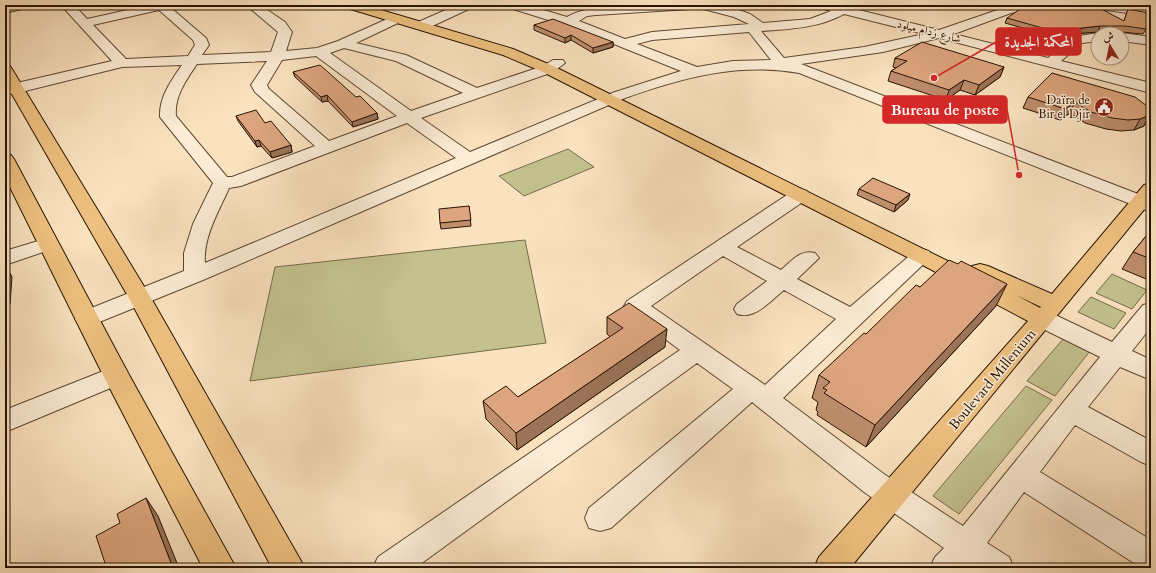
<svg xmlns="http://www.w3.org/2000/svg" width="1156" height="573" viewBox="0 0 1156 573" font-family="Cardo,Amiri,serif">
<rect width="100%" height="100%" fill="#fbe2bf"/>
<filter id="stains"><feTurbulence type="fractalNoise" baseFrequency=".005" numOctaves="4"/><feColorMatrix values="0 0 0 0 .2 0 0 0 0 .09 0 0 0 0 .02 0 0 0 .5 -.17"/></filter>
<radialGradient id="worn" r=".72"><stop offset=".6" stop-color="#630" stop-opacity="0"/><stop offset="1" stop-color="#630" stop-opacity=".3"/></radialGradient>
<path fill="#c3c28f" stroke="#756b48" d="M568,149L594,167L524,196L499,176Z
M525,240L546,343L250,381L275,267Z
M1112,274L1147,290L1132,309L1096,293Z
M1091,297L1126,313L1114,329L1078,312Z
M1064,338L1090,351L1055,396L1027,381Z
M1026,386L1052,400L959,514L933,496Z"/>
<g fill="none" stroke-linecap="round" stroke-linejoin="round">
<defs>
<path id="minor" d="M5,5H28L26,8L5,13Z
M61,5H74L87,19L150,5H173L171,8L206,38L209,45L202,55L271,52L278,32L246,5H260L285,22L292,32L286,51L317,48L338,41L396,15L400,16L402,19L400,22L356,43L406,55L477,88L543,66L553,60H563L565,63L553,72L421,118L470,152L615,92L681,71L574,28L510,8L508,5H527L567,17C598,0 659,5 695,5L689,9L596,15L587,16L579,21L625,39L652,32L749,24L734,17L700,8L698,5H719L736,9L750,14L763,23L810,19L831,11L820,8L818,5H839L939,30L1012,5H1036L1034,8L1011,13L954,34L1048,58L1073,37L1098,33L1102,34H1098V41L1082,43L1061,61L1151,83V93L939,38L883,52L801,64L1151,199V212L799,73C738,62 682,78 625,98L203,280L87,327L79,325L75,319L79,313L184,271V253L193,224L213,183L160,117C159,97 171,81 182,65L122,67L17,93L5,94V84L17,83L112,61ZM159,10L193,40L195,45L188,56L126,59L93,25ZM844,14L924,34L864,47L784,58L761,31C791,29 818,28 844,14ZM749,32L771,60L733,61L697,67L637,44L652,40ZM344,48L396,61L463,93L411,111L330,53ZM316,56L397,116L329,141L269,89L267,85L282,60ZM267,61L251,85L255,92L315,146L232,177H227L176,116C174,97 186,80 197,64ZM407,123L456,158L205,263C203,237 219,211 229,188L241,186Z
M457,5H473L471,8L426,29H416L415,26L416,23Z
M1092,5H1126L1151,8V16L1098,9Z
M1122,33L1151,37V45L1122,41V34H1118Z
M800,189L807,191L809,195L807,199L737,247L781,270C792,261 800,249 815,253L819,258L797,279L850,307L915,251L922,249L929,251L932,256L783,398L884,474L963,526L1100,357L1035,325L1031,319L1035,313L1043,311L1051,313L1112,342L1143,305L1151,303V327L1132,351L1151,360V380L1120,367L1088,407L1151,441V466L1141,462L1075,425L1040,472L1151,540V568L1140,567L1024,492L987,543L1009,557L1014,568H972L969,566L967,568H930L935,557L944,548L864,492L752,402L611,528L600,531L589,528L585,518L589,508L733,389L697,363L415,568H373L378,557L680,350L627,311L624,306L627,301L793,191ZM723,256L767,281L737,304L734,309L737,314C755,320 770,301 784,290L836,319L765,385L651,306Z
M48,238L55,240L58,244L55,248L5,265V251Z
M116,366L125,368L129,375L125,382L5,432V410Z"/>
<path id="major" d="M345,5H364L513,49L553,66L970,272L972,266L980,264L988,266L1052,294L1144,185L1151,183V201L850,568H814L819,557L1028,321L915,261L543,72L503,55L347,8ZM1016,295L1041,307L1040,308Z
M5,65L10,66L12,69L151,298L305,568H272L129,298L5,82Z
M5,154L11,155L14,159L128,373L236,568H203L103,375L5,177Z"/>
</defs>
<use href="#minor" stroke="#5c4831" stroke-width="2"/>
<use href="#major" stroke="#271402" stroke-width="2"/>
<use href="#minor" fill="#fcecd5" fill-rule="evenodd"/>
<use href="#major" fill="#eec180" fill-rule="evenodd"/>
</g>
<path fill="#be8e6d" stroke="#271402" d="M1128,9L1146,29L1143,34L1122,32H1098L1071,34L1066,40L1062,39L1054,45L1036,40L1038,35L1041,33L1005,23L1007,18L1124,21Z
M534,25L613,42V47L593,53L571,40L565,43L534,30Z
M895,58L1004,67L1000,77L975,95L960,90L946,100L888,81L891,71L896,68L893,67Z
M293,72L356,97L377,113L378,119L353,127L328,101L322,102L295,77Z
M1052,73L1150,115L1144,126L1134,130L1121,131L1106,129L1085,123L1070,113L1060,120L1023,108L1028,97Z
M236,116L265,123L291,145L292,152L272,158L261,146L257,147L238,121Z
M859,189L908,200L894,212L857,195Z
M469,206L471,226L441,229L440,223Z
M1151,230V281L1122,269L1133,252Z
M920,287L996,306L866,447L817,415L818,412L816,410L818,402L812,398L819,375Z
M607,317L665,347L517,450L486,419L483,401L518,397L610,337L607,334Z"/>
<path fill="#9b7459" stroke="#271402" d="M1100,26L1098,32L1071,34L1066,40L1069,35L1073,29Z
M1064,34L1062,39L1054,45L1057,40Z
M571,35V40L565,43V38Z
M613,42V47L593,53V48Z
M1004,67L1000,77L975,95L979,85Z
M964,80L960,90L946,100L949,90Z
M327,95L328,101L322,102L321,97Z
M1075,102L1070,113L1060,120L1065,109Z
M377,113L378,119L353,127L352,122Z
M1150,115L1144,126L1134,130L1140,119Z
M259,140L261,146L257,147L255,141Z
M291,145L292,152L272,158L270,152Z
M910,194L908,200L894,212L896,205Z
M10,273L12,277L10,304L5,305V301Z
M1007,284L996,306L866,447L875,425Z
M667,329L665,347L517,450L516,433Z
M146,498L158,516L179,568H173Z"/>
<path fill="#dda57f" stroke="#271402" d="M1030,5H1094L1124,21L1128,9L1149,13L1146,29L1125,26H1100L1073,29L1069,35L1064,34L1057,40L1038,35L1046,29L1007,18L1023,7Z
M553,19L613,42L593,48L571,35L565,38L534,25Z
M922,42L1004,67L979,85L964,80L949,90L891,71L907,61L895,58Z
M320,65L356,97L360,96L377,113L352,122L327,95L321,97L293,72Z
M1052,73L1135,97L1147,106L1150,115L1140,119L1128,120L1112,118L1091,112L1075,102L1065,109L1028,97Z
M256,110L265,123L271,121L291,145L270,152L259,140L255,141L236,116Z
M873,178L910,194L896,205L859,189Z
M469,206L471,220L440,223L439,209Z
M1151,230V259L1133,252Z
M949,260L958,264L961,261L1007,284L875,425L824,393L827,390L823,388L830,382L819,375L864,333L866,334L916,285L920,287Z
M10,273L8,301H5V275Z
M629,303L667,329L516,433L483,401L506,386L518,397L623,328L607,317Z
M146,498L173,568H96L105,563L96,536L120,523L117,514Z"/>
<defs>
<symbol id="civic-disc" viewBox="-11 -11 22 22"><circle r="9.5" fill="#8f2418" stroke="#fcecd5"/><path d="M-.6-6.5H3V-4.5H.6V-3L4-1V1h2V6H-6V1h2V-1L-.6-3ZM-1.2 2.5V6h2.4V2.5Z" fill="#fff"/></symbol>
</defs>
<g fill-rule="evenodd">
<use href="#civic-disc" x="1093" y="96" width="22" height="22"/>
</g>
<g text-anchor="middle" stroke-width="3" stroke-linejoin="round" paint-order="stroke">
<g font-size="12" fill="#271402" stroke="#fcecd5">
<text transform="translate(929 31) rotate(14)" y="4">شارع زدام ميلود</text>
</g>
<g font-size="12" fill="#271402" stroke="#fcecd5" text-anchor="end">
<text x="1090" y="104">Daïra de<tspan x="1090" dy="14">Bir el Djir</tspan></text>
</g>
<g font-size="14" fill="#271402" stroke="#fcecd5">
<text transform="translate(992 379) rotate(-50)" y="5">Boulevard Millenium</text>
</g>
</g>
<path fill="none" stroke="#d62828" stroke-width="1.5" d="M934 78L996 42M1019 175L1007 109"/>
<g fill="#d62828" stroke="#fcecd5" stroke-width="1.5">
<circle cx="934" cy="78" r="4"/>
<circle cx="1019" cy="175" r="4"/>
</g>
<g fill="#d62828" stroke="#d62828" stroke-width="1.5">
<rect x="996" y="28" width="85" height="27" rx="4"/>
<rect x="883" y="96" width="124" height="27" rx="4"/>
</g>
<g font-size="15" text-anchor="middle" font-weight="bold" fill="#fff">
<text x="1039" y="47">المحكمة الجديدة</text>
<text x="945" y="115">Bureau de poste</text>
</g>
<rect width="1156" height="573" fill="none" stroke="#fbe2bf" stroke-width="20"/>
<rect x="6" y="6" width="1144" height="561" fill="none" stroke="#271402" stroke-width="2"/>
<rect x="10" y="10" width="1136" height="553" fill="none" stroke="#271402"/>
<g transform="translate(1110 46) rotate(350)"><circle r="19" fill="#fcecd5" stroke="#a79681"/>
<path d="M0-3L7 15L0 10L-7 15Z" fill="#8f2418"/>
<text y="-6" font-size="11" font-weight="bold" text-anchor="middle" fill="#271402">ش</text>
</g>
<rect width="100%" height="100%" filter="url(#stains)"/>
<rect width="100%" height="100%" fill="url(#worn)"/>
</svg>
